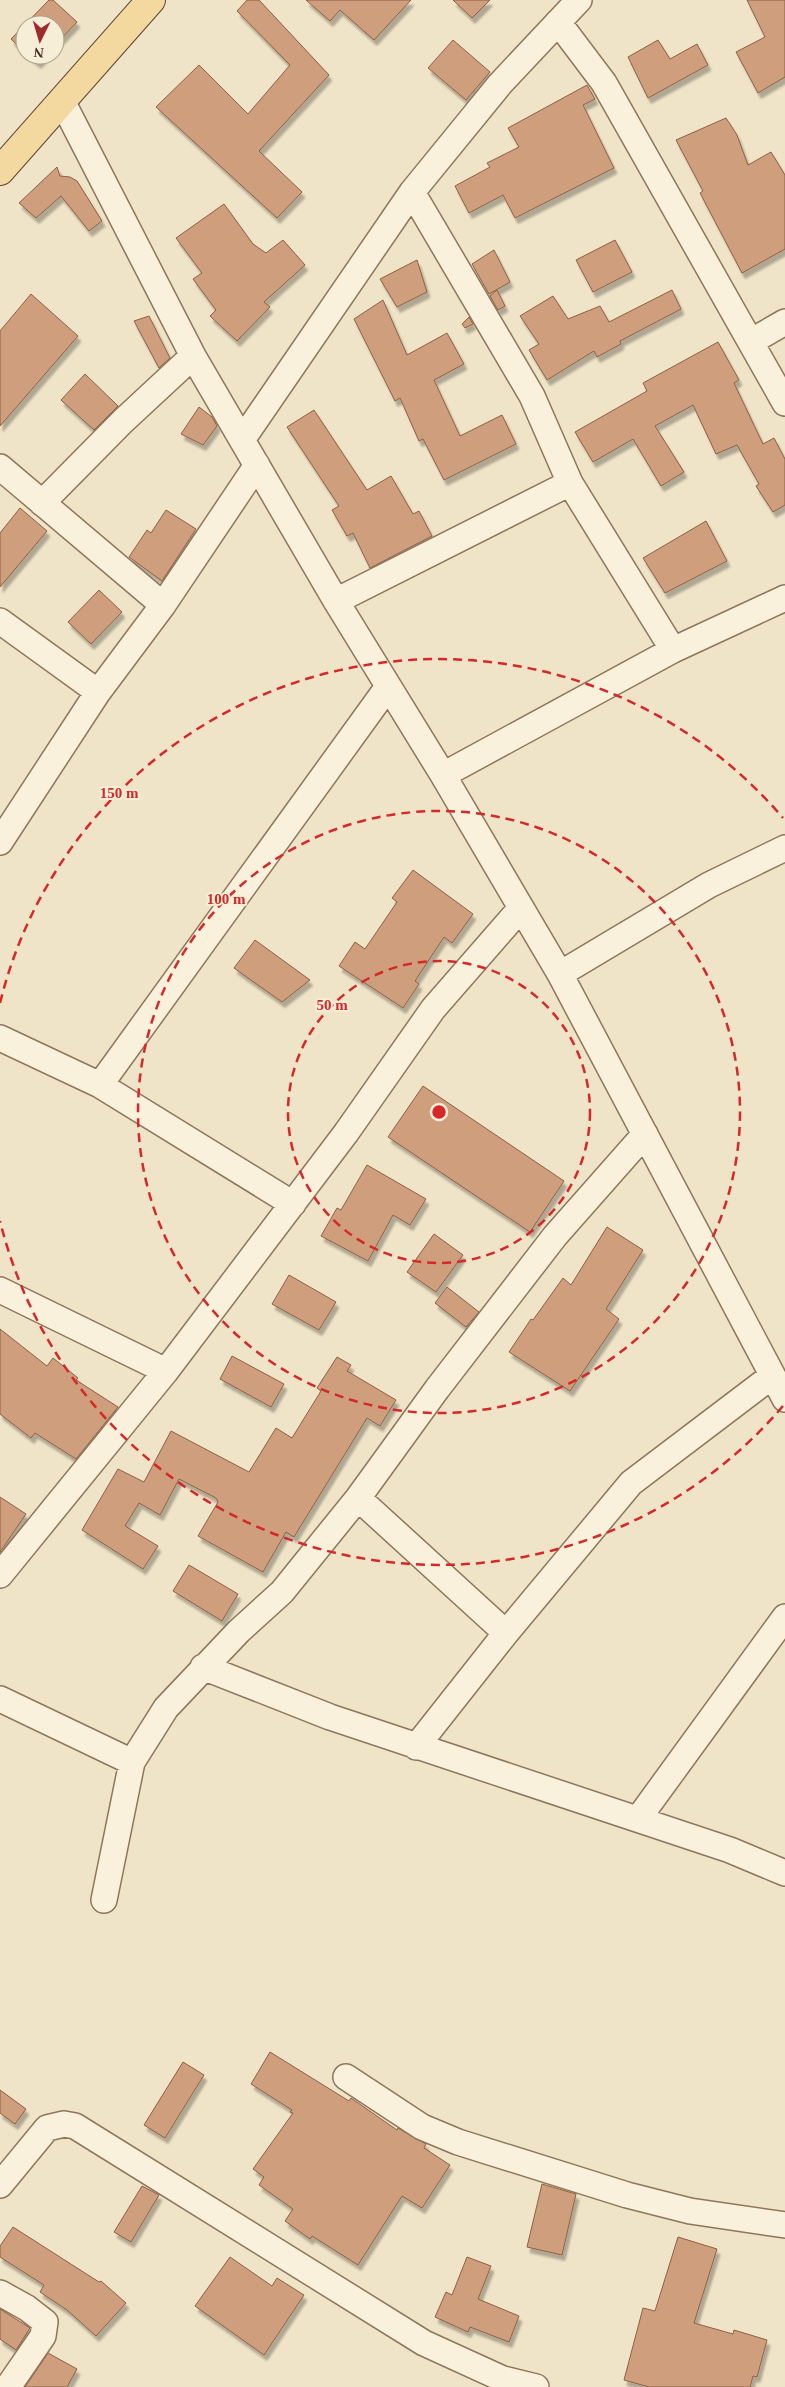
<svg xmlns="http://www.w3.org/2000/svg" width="785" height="2387" viewBox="0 0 785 2387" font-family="Georgia,serif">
<defs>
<filter id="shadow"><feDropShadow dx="3" dy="5.5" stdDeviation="1" flood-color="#0004"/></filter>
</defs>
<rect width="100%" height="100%" fill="#f0e4c8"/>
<path fill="#cf9f7d" stroke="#8d5f41" filter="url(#shadow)" d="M49,0H53L77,22L55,45V25H25V52L11,39Z
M247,0H259L329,75L259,151L302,192L277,218L156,107L199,65L248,114L290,65L237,11Z
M306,0H411L374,40L340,10L330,21Z
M453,0H490L472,18Z
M747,0H785V77L758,93L736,52L765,37Z
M453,40L490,72L466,100L428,68Z
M658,40L670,59L697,44L708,65L648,98L628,57Z
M28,55H46L38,63Z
M587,85L595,99L583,105L614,168L515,218L503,195L469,213L455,186L490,167L487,163L519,147L508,128Z
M726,118L737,135L748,165L771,152L785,175V249L742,273L700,193L703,191L676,140Z
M57,167L60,176L70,177L77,181L102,221L89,231L61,196L36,218L19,203Z
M224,204L253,244L266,253L283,240L305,265L264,302L270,307L237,341L210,316L216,310L193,279L202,273L176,238Z
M615,240L632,272L593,292L576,260Z
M494,250L510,282L489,294L472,264Z
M417,260L427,292L397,307L380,279Z
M497,290L505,306L498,310L490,296Z
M672,290L681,309L620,341L621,344L597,357L594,351L547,380L529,350L539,344L520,316L553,296L568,319L600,306L609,322Z
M31,294L78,336L0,426V331Z
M383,300L407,355L447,333L464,364L434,380L460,436L502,415L516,444L444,480L423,439L419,441L400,398L395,401L354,319Z
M149,316L170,358L159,368L134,321Z
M469,317L473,324L465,328L462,324Z
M718,342L739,380L734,383L763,444L774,438L785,459V505L773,512L756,486L759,484L737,445L716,454L693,405L655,426L684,472L661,486L633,439L593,462L575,432L647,391L643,383Z
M85,374L118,406L94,430L61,400Z
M199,407L212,417L217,426L203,445L181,434Z
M314,410L367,490L391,476L413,514L419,511L432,536L370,568L353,533L347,536L332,510L339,506L287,427Z
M20,508L47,531L0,587V533Z
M166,510L196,529L162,581L129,557L147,530L151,533Z
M706,521L727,561L665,593L643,558Z
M99,590L122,612L91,644L68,622Z
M413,870L473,914L452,943L444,937L415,981L419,984L403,1008L339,966L355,942L365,949L397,902L392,898Z
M255,940L310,980L282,1002L234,968Z
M423,1086L564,1181L530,1232L388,1137Z
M367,1165L426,1199L410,1225L393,1215L368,1261L321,1236L337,1208L341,1210Z
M607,1227L643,1250L606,1309L619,1319L570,1391L509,1352L531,1319L533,1320L563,1278L571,1285Z
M434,1234L463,1255L436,1292L407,1272Z
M289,1275L336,1302L319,1330L272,1304Z
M447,1287L479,1312L466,1327L435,1303Z
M0,1329L47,1366L53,1358L78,1378L76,1380L118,1407L76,1459L35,1433L31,1438L0,1414Z
M232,1356L284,1384L271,1407L220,1379Z
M337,1357L351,1365L347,1371L396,1400L380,1426L367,1418L294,1537L286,1532L263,1572L198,1536L218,1502L216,1498L179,1479L160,1515L139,1503L125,1526L158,1546L143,1569L82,1530L118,1469L144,1482L171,1431L249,1472L276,1428L292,1438L321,1391L317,1388Z
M0,1497L26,1514L0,1552Z
M189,1565L238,1594L222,1621L173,1591Z
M270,2052L349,2101L351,2098L397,2130L398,2128L426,2144L424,2148L450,2165L422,2208L402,2196L358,2265L312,2236L310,2239L285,2221L293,2209L259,2185L264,2177L253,2169L293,2113L290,2112L292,2110L251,2084Z
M183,2062L204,2075L165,2138L144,2125Z
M0,2090L26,2109L15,2124L0,2113Z
M542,2184L576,2194L562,2255L527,2247Z
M142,2186L159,2195L131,2242L114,2232Z
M13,2227L99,2282L101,2281L126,2303L96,2336L67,2310L40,2292L44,2285L0,2257V2246Z
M678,2237L717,2249L694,2323L733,2334L734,2330L767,2340L757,2377L753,2376L750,2387H649L624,2380L643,2308L655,2311Z
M230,2257L272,2286L277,2278L304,2295L264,2355L195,2306Z
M467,2257L491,2266L478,2299L519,2316L509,2342L470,2327L468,2332L435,2317L446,2292L452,2295Z
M0,2309L30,2328L16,2350L0,2339Z
M48,2353L77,2369L67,2387H25Z"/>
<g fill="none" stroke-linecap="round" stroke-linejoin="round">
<defs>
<path id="minor" d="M558,22L604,83L785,403
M62,101L193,356L336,601L443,775L560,974L785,1399
M412,192L532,396L570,483L673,650
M752,341L785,322
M242,440L412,192L500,84L579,0
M0,467L163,605
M42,503L123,421L193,356
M336,601L570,483
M0,621L98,692
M443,775L673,650L785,598
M0,842L98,692L163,605L257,465
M560,974L709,885L785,848
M0,1038L100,1085L293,1204
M100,1085L387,688
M0,1290L166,1371
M358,1498L506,1633
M0,1575L166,1371L346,1133L433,1009L521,908
M203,1667L330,1717L730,1850L785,1873
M0,1699L132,1762
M416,1747L506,1633L631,1483L772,1376
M638,1819L785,1617
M104,1900L132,1762L166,1708L239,1631L282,1592L358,1498L437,1389L555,1236L645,1134
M346,2077L422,2127L458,2142L627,2195L690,2211L785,2225
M0,2185L47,2128L64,2124L75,2126L424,2343L503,2379L536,2387
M0,2293L27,2308L45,2322L43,2336L8,2387"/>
<path id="major" d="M0,171L151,0"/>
</defs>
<use href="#minor" stroke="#8d765c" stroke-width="28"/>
<use href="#major" stroke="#5b4430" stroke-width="30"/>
<use href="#minor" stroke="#faf1dc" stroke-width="25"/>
<use href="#major" stroke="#f3d9a0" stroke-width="28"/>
</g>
<g fill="none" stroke="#d62828" stroke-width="2.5" stroke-dasharray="9 6">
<circle cx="439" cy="1112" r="151"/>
<circle cx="439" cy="1112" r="301"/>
<path d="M783 1406A452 452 0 0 1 0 1221M0 1003A452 452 0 0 1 783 818"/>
</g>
<circle cx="439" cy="1112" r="8" fill="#d62828" stroke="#f7eed8" stroke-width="2.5"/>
<g font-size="15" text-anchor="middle" font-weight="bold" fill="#d62828" stroke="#f7eed8" stroke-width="4" stroke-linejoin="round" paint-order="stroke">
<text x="119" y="798">150 m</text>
<text x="226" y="904">100 m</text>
<text x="332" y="1010">50 m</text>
</g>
<g transform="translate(40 40) rotate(185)"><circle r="24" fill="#f7eed8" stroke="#ada18e"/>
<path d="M0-4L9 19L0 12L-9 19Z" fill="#9e2a2b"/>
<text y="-8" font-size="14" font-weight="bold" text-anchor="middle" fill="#3d2e20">N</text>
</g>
</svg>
